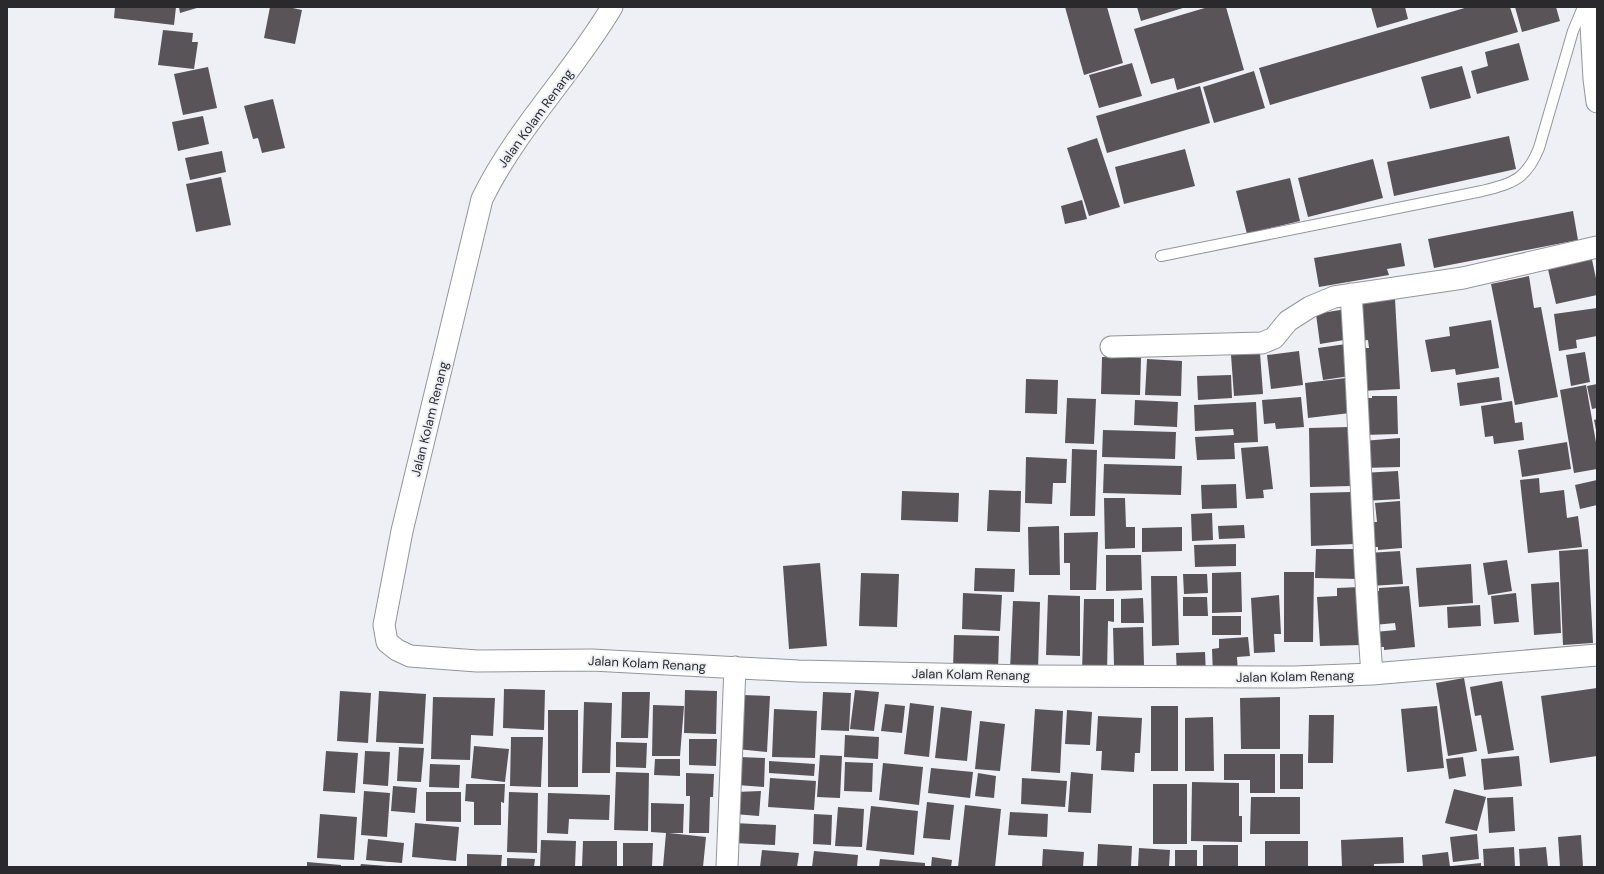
<svg xmlns="http://www.w3.org/2000/svg" width="1604" height="874" viewBox="0 0 1604 874" font-family="'DM Sans',sans-serif">
<rect width="100%" height="100%" fill="#eef0f6"/>
<path fill="#585458" d="M115,7H176L174,25L114,18Z
M179,7H200L180,13Z
M270,7H288L302,10L295,44L264,38Z
M1065,7H1107L1123,63L1084,75Z
M1137,7H1186L1141,21Z
M1208,7H1226L1244,70L1177,90L1174,78L1151,84L1134,29Z
M1371,7H1405L1408,19L1377,28Z
M1468,7H1510L1518,32L1270,105L1259,68Z
M1515,7H1556L1560,21L1522,32Z
M163,30L193,33L192,42H198L194,69L158,65Z
M1519,43L1529,80L1477,94L1471,71L1488,66L1485,52Z
M1132,63L1142,96L1099,108L1089,75Z
M1462,66L1471,98L1430,109L1421,77Z
M208,67L217,108L183,115L174,74Z
M1254,71L1265,108L1214,123L1203,87Z
M1200,86L1210,123L1107,153L1096,116Z
M273,99L285,148L262,153L258,138L253,139L244,106Z
M203,116L209,144L178,151L172,122Z
M1509,136L1516,169L1394,196L1387,162Z
M1097,138L1120,207L1089,216L1067,148Z
M1185,149L1195,186L1124,204L1115,167Z
M222,151L226,172L190,180L185,158Z
M1373,159L1383,198L1308,217L1298,178Z
M221,177L231,225L196,232L186,184Z
M1290,178L1300,221L1247,234L1236,191Z
M1082,200L1087,219L1065,224L1061,206Z
M1573,211L1578,240L1434,268L1428,239Z
M1401,243L1405,266L1387,269L1389,275L1319,287L1314,258Z
M1591,255L1597,283V295L1556,304L1547,265Z
M1529,276L1534,308L1541,307L1558,397L1515,405L1491,284Z
M1395,299L1400,389L1361,391L1359,348H1369L1368,340L1357,341L1355,302Z
M1597,308V336L1576,340L1577,348L1559,351L1554,314Z
M1346,309L1350,339L1320,344L1316,314Z
M1491,320L1499,368L1456,375L1455,369L1431,372L1425,340L1450,336L1449,327Z
M1346,344L1350,376L1323,380L1318,348Z
M1299,351L1303,385L1271,389L1267,355Z
M1585,352L1590,382L1571,386L1566,355Z
M1260,353L1263,394L1234,396L1231,355Z
M1102,357L1141,358L1140,395L1101,394Z
M1147,359L1182,361L1181,396L1145,395Z
M1231,375L1232,398L1198,400L1197,376Z
M1499,377L1502,400L1460,406L1457,383Z
M1346,378L1350,413L1308,418L1305,383Z
M1026,379L1058,380L1057,414L1025,413Z
M1597,384V408L1592,409L1587,386Z
M1586,385L1597,448V469L1574,473L1560,390Z
M1372,396H1397L1398,434L1363,435L1361,398H1372Z
M1301,397L1304,427L1276,429L1275,423L1264,424L1262,400Z
M1067,398L1096,399L1094,444L1065,443Z
M1135,400L1178,402L1177,427L1134,425Z
M1512,401L1515,423L1522,422L1524,440L1494,444L1493,436L1485,437L1481,406Z
M1256,402L1258,442L1234,443L1235,459L1197,460L1195,437L1234,435L1233,429L1195,431L1194,405Z
M1597,419V430H1596L1594,420Z
M1349,427L1350,486L1310,487L1309,428Z
M1103,430L1176,432L1175,459L1102,457Z
M1400,438V467L1363,468L1362,441Z
M1567,442L1571,469L1522,477L1518,450Z
M1268,446L1273,489L1263,490L1264,498L1246,499L1241,448Z
M1072,449L1097,450L1095,516H1070Z
M1026,457L1067,459L1066,483H1053L1052,504L1025,503Z
M1104,464L1182,466L1181,495L1103,493Z
M1398,471L1400,499L1364,501L1362,473Z
M1539,478L1540,493L1564,490L1567,518L1578,516L1582,547L1528,553L1520,480Z
M1597,480V505L1580,509L1575,485Z
M1236,484L1237,508L1202,509L1201,485Z
M989,490L1021,491L1020,532L987,531Z
M902,491L959,493L958,522L901,520Z
M1352,492L1354,544L1311,546L1310,493Z
M1104,498H1125L1126,527H1135V548L1105,549Z
M1400,501L1402,548L1378,550V547H1369L1368,522H1377L1375,503Z
M1212,513L1213,540L1192,541L1191,514Z
M1244,525L1245,538L1219,539L1218,526Z
M1059,526L1060,575H1029L1028,527Z
M1182,527V551L1142,552V528Z
M1098,532L1096,590H1070V563H1064V533Z
M1236,544V566L1195,567L1194,545Z
M1316,549H1358V579L1315,578Z
M1588,549L1593,643L1563,645L1559,551Z
M1400,551L1403,584L1370,586L1368,553Z
M1106,555H1141L1142,590L1106,591Z
M1507,560L1512,591L1488,595L1483,563Z
M820,563L827,646L789,649L783,566Z
M1471,564L1473,603L1419,607L1416,568Z
M975,568L1015,569L1014,592L974,591Z
M1241,572L1242,612L1212,613V573Z
M1284,572H1314L1313,642H1284Z
M861,573L899,574L897,627L859,626Z
M1183,574H1207L1208,593L1184,594Z
M1151,576H1177L1179,645L1152,646Z
M1559,582L1561,633L1534,635L1531,584Z
M1409,586L1415,647L1384,650V647H1376L1375,632L1396,630L1395,623L1374,625L1372,592L1379,591V588Z
M1360,587L1362,645L1320,646L1317,597L1337,596V588Z
M963,593L1002,595L1000,631L962,629Z
M1516,593L1519,622L1494,624L1491,596Z
M1048,595L1080,596V656L1046,655Z
M1279,595L1281,634H1274L1275,652L1254,653L1251,598Z
M1183,597H1207L1208,616H1183Z
M1143,598L1144,623H1121V599Z
M1084,599H1114V622L1108,621L1107,674L1082,673Z
M1013,601L1040,602L1038,671L1010,670Z
M1480,605L1481,626L1448,628L1447,607Z
M1212,616H1241V635H1212Z
M1143,627L1144,666H1114L1113,628Z
M954,635L999,636L998,671L953,669Z
M1248,637L1250,656L1237,657L1238,674L1213,675L1212,649L1219,648V639Z
M1205,652L1206,675L1177,676L1176,653Z
M1464,678L1477,751L1448,756L1436,683Z
M1502,681L1514,750L1488,754L1481,715L1475,716L1470,687Z
M1597,688V756L1550,763L1541,696Z
M504,689L545,690L544,730L503,728Z
M685,690L717,691L716,734L684,733Z
M855,690L879,692L874,731L850,729Z
M340,691L371,693L368,743L337,741Z
M379,691L426,694L423,744L376,742Z
M622,692H650L648,738H621Z
M823,692L851,693L849,731L821,730Z
M743,695L770,696L767,752L737,749Z
M433,697L495,698L493,736L471,735L470,760L431,759Z
M1280,697V749H1241L1240,698Z
M584,702L612,703L610,773H582Z
M910,703L934,706L929,757L904,754Z
M885,704L905,706L902,733L881,731Z
M653,705L684,706L680,756H652Z
M1151,706H1178V771H1151Z
M1437,706L1444,768L1407,772L1401,709Z
M941,707L972,711L967,761L935,758Z
M774,709L817,711L815,758L772,757Z
M1035,709L1063,711L1060,773L1031,771Z
M548,710H578V787H548Z
M1067,710L1092,712L1090,745L1065,744Z
M1309,715H1334L1333,763H1308Z
M1098,716L1142,718L1140,753H1135L1134,772L1101,770L1102,751H1096Z
M1213,717L1214,771H1185V718Z
M980,721L1005,724L1000,771L975,769Z
M845,735L879,737L878,759L844,757Z
M511,737H543L541,787L510,786Z
M689,739H717L716,766L689,765Z
M616,742L647,743L646,768L616,767Z
M474,746L509,749L505,782L471,778Z
M399,747L424,748L421,782L397,781Z
M326,751L358,753L355,793L323,791Z
M365,751L390,752L388,786L363,784Z
M1224,754H1275V793H1250V780H1224Z
M1280,754H1303V789H1280Z
M820,755L842,756L840,798L817,797Z
M1519,756L1522,786L1484,790L1481,759Z
M739,757L765,758L764,787L737,785Z
M1463,757L1466,776L1449,779L1446,759Z
M655,759H680V776L654,775Z
M769,761L815,764L814,776L769,773Z
M845,762L873,763L872,792L844,791Z
M883,763L923,767L919,805L879,800Z
M430,764L460,765L459,788L429,787Z
M931,768L973,772L970,798L928,793Z
M616,772L649,773L648,831L614,830Z
M1071,772L1093,774L1091,813L1068,812Z
M686,773L714,774L713,797H710L709,833H689L690,796H686Z
M978,773L996,776L994,798L975,796Z
M770,778L816,781L814,810L768,807Z
M1022,778L1067,781L1065,807L1021,804Z
M1192,782L1239,783V816H1242V842L1191,841Z
M466,784H505L504,803L501,802V825H474V802L465,801Z
M1153,784H1187V844H1153Z
M393,786L417,788L415,813L391,811Z
M1454,789L1486,797L1477,831L1445,823Z
M364,791L390,793L387,837L361,835Z
M761,791L759,816L734,814L736,792Z
M426,792H461V822L426,821Z
M509,792L538,793L537,853L507,852Z
M548,793L610,795L609,820L569,819L568,834L547,833Z
M1251,797H1300V834H1250Z
M1513,797L1515,831L1489,833L1487,798Z
M927,802L954,805L950,840L923,838Z
M651,803L684,804L683,833H669L706,837L703,867H663L666,833L651,832Z
M965,805L1001,809L995,867H958Z
M871,806L918,811L914,855L866,850Z
M838,807L864,809L862,847L835,846Z
M1010,812L1048,814L1047,837L1008,835Z
M320,814L357,817L354,860L317,858Z
M814,814L832,815L831,845L813,844Z
M415,823L459,827L456,861L412,857Z
M734,823L776,825L775,845L733,843Z
M1477,834L1479,859L1453,862L1450,837Z
M1581,835L1583,867H1560L1558,837Z
M1403,837L1404,863L1374,864V867H1342L1341,840Z
M368,839L404,843L402,863L366,860Z
M541,840L576,841L575,867H540Z
M583,841H617V867H582Z
M1265,841H1308V867H1265Z
M623,843H653L652,867H623Z
M1098,844L1132,846L1131,867H1097Z
M1203,845H1238V867H1203Z
M1514,847L1515,867H1484L1483,849Z
M1546,847L1548,867H1520L1519,849Z
M1139,848L1170,850L1169,867H1138Z
M1043,849L1084,852L1083,867H1042Z
M762,850L799,853L797,867H760Z
M1175,850H1197V867H1175Z
M814,851L858,855L857,867H812Z
M1448,852L1450,867H1423L1422,855Z
M467,854L502,855L501,867H467Z
M932,857L952,860L951,867H931Z
M507,858L535,859L534,867H507Z
M880,859L925,863V867H879Z
M307,862L341,865V867H307Z
M1481,863V867H1452V866Z
M361,864L387,866V867H360Z"/>
<g fill="none" stroke-linecap="round" stroke-linejoin="round">
<defs>
<path id="service" d="M1161,256L1482,191C1513,183 1526,180 1539,148L1573,31L1583,7"/>
<path id="minor" d="M612,7C573,73 516,129 482,199L402,531L384,625L387,642L397,650L410,656L477,661L592,660L798,671L1029,676L1295,677L1372,674L1597,655
M1590,7L1594,79L1597,102
M1351,294C1360,421 1362,547 1372,674
M1111,347L1262,343L1274,338L1288,321L1310,307L1334,297L1463,278L1597,247
M727,867L735,667"/>
</defs>
<use href="#service" stroke="#93959a" stroke-width="12"/>
<use href="#minor" stroke="#93959a" stroke-width="23"/>
<use href="#service" stroke="#fff" stroke-width="10"/>
<use href="#minor" stroke="#fff" stroke-width="21"/>
</g>
<g text-anchor="middle" stroke-width="4" stroke-linejoin="round" paint-order="stroke">
<g font-size="13" fill="#2a2a2c" stroke="#eef0f6">
<text transform="translate(535 118) rotate(-54)" y="5">Jalan Kolam Renang</text>
<text transform="translate(429 419) rotate(-76)" y="5">Jalan Kolam Renang</text>
<text transform="translate(647 663) rotate(3)" y="5">Jalan Kolam Renang</text>
<text transform="translate(971 674) rotate(1)" y="5">Jalan Kolam Renang</text>
<text transform="translate(1295 676) rotate(-1)" y="5">Jalan Kolam Renang</text>
</g>
</g>
<rect width="1604" height="874" fill="none" stroke="#2a2a2c" stroke-width="16"/>
</svg>
